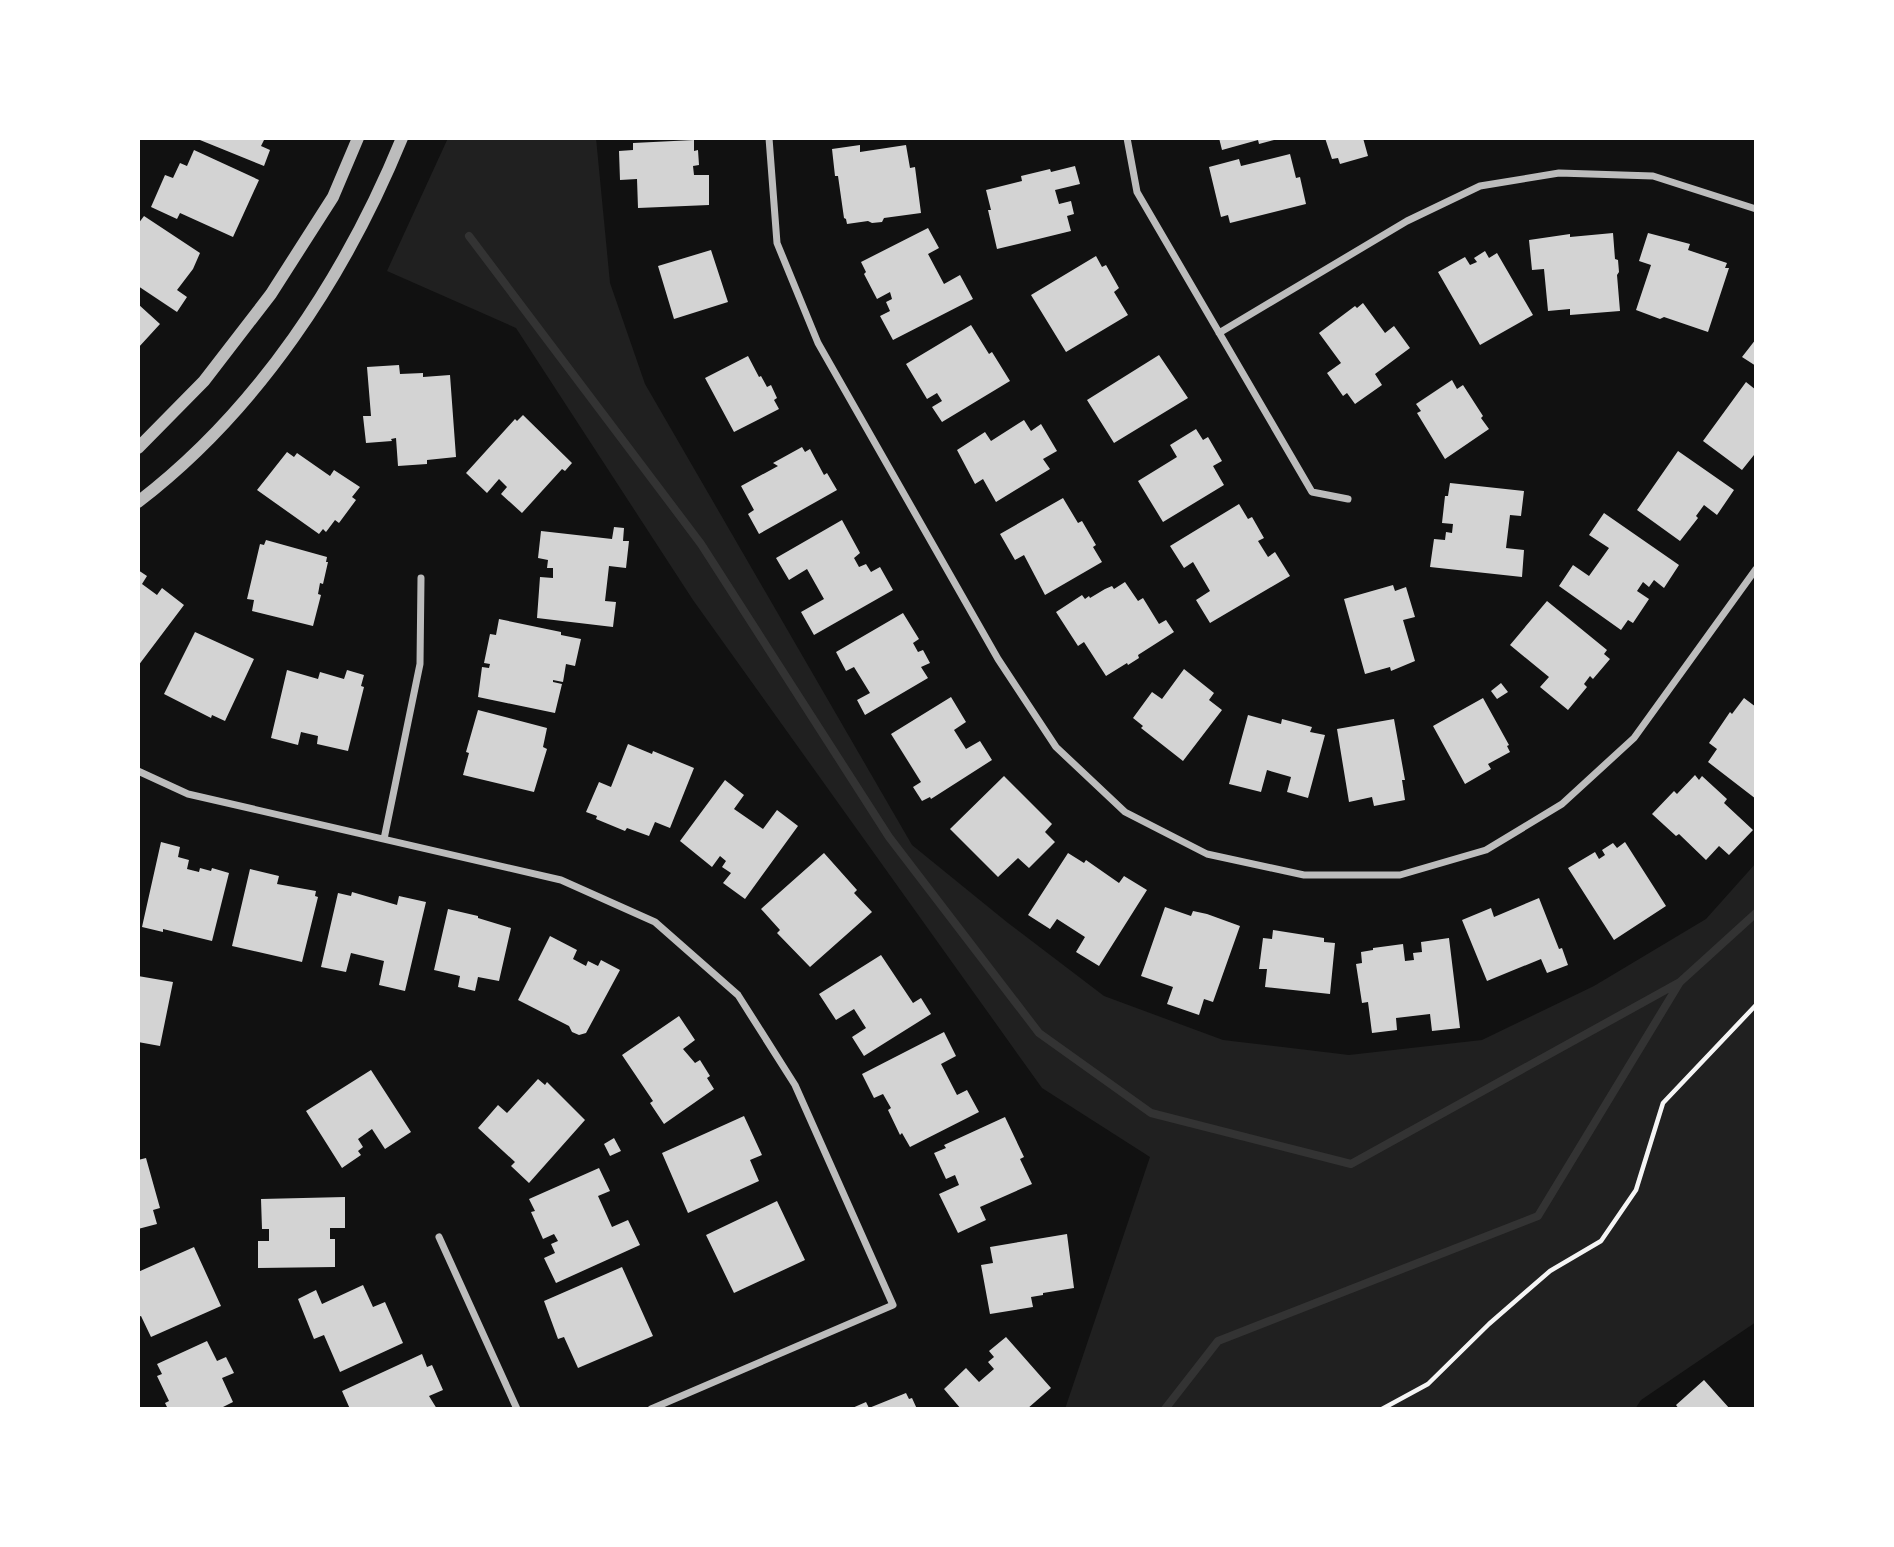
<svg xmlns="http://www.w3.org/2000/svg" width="1894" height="1547" viewBox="0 0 1894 1547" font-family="'Roboto Condensed',sans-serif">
<rect width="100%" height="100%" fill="#111"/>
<path fill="#202020" d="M448,138H596L610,283L645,384L912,845L1008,923L1104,996L1223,1040L1349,1055L1482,1040L1594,986L1706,919L1756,863V1322L1641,1400L1635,1409H1065L1150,1157L1042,1088L693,600L516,328L387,271Z"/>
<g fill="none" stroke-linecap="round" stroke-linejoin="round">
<path stroke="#333" stroke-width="8" d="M469,236L701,544L889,837L1039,1033L1151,1113L1351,1164L1680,982
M1165,1409L1218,1341L1538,1216L1680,982L1756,913"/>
</g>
<path fill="#d3d3d3" d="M195,138H265L261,146L270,150L264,166Z
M1219,138H1278V139L1259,144L1258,140L1222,150Z
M1325,138H1363L1368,156L1340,164L1338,158L1332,159Z
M694,140V151L698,150L699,165L693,166L694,175H709V205L638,208L637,179L620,180L619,151L633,150V143Z
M860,145V152L906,145L910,168L915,167L921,213L884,218L882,222L872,223L868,221L847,224L846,219L844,218L838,176H835L832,149Z
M194,150L259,180L233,237L180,213L177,219L151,207L165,175L173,178L180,163L187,166Z
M1290,154L1296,178L1300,177L1306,204L1230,223L1228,215L1221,217L1209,167L1239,159L1241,166Z
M1075,166L1080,184L1055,190L1059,204L1071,201L1074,214L1067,216L1071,231L997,249L988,210H991L986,190L1022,181L1021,176L1050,169L1051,172Z
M144,216L200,253L193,269L177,290L187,297L177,312L138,286V224Z
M928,228L939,248L928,254L944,284L960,275L973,299L893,340L880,316L890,311L886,302L892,299L890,292L877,299L864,274L866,272L861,262Z
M1613,233L1615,259L1618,260L1619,272L1617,275L1620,311L1570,315V309L1548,311L1544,269L1532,270L1529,240L1570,234V237Z
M1648,233L1690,244L1688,250L1727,263L1725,268H1729L1708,332L1664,317L1660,319L1636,310L1651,265L1639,261Z
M711,250L728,302L674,319L658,266Z
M1485,251L1489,258L1497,253L1533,315L1480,345L1438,272L1465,257L1470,265L1477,262L1474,258Z
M1096,256L1102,267L1106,265L1119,288L1114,292L1128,315L1066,352L1031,295Z
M1363,303L1385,333L1394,326L1410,348L1375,374L1382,385L1355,404L1347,393L1343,396L1327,373L1341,363L1319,333L1355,306L1357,308Z
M138,304L160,324L138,348Z
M971,325L989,354L992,352L1010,381L942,422L932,407L942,401L937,393L927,399L906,364Z
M1756,339V366L1742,357Z
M1159,355L1188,398L1114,443L1087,400Z
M748,356L759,377L761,376L767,387L771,385L777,398L774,400L779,409L734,432L705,378Z
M399,365L400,374L423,373V377L450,375L456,457L427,460V464L398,466L396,438L391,439L392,441L366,443L363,416H371L367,367Z
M1452,380L1457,389L1463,385L1483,416L1481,418L1489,429L1445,459L1417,413L1421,411L1416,404Z
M1746,382L1756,390V456L1754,455L1742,470L1703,441Z
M523,415L572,463L565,471L562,469L522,513L501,494L507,487L499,479L487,493L466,473L515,419L517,421Z
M1024,420L1031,431L1041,424L1057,451L1043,459L1050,469L996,502L983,479L975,484L957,450L985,432L991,441Z
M1196,429L1203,440L1208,437L1222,461L1213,466L1224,485L1163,522L1138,481L1177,457L1170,445Z
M802,447L805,452L810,449L824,475L827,473L837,490L759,534L748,514L754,510L741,486L778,466L773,463Z
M1678,451L1734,490L1717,515L1704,505L1696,516L1698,518L1680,541L1637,510Z
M287,452L294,457L297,453L330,476L334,470L360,487L352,497L356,500L339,523L335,520L326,532L323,529L319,534L257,490Z
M1450,483L1524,491L1521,516L1510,515L1506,548L1524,550L1522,577L1430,567L1434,539L1445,540L1446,532L1452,533L1453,524L1442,523L1445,496H1448Z
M1063,498L1078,523L1082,521L1096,545L1093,547L1102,562L1045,595L1024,555L1015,560L1000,534Z
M1239,504L1248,519L1252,517L1264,538L1258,541L1268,557L1275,552L1290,576L1210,623L1196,600L1210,591L1193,562L1184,568L1170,546Z
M1604,513L1679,565L1664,588L1654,580L1649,587L1643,582L1637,591L1649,599L1633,623L1628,620L1621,630L1559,586L1573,565L1589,576L1609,548L1589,535Z
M842,520L860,553L854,558L859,567L866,564L871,572L880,567L893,590L814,635L801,612L824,599L807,569L789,580L776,558Z
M614,527L624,528L623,541H629L626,568L609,566L605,601L616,602L613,627L537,618L540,577L553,578V568H547L548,560L538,558L541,531L612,539Z
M266,540L327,557L326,562H328L323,584L320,583L318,594L321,595L313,626L252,611L254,600L247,599L260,544L264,545Z
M138,570L147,576L142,584L157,595L162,588L184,605L138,666Z
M1125,582L1138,601L1143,598L1159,624L1166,620L1174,632L1138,655L1139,658L1128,665L1127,663L1106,676L1084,642L1078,646L1056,612L1082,595L1085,599L1089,596L1090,598L1105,589L1112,586L1114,589Z
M1393,585L1395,591L1406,587L1415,617L1403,620L1415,661L1391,671L1390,667L1365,674L1344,599Z
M1547,601L1607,650L1604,654L1610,659L1593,679L1590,676L1584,684L1587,687L1568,710L1540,687L1549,677L1510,645Z
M903,613L919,639L913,643L918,652L923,650L930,663L921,667L928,678L865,715L857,700L870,693L854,667L846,671L836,652Z
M499,619L561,632V635L581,639L575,666L566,664L563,682L553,680V682L562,684L555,713L478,697L482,667L489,668L490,664L484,663L490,634L496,635Z
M195,632L254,659L225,721L212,715L211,718L164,694Z
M1184,669L1214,693L1209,700L1222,710L1183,761L1141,728L1143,726L1133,718L1152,692L1162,699Z
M287,670L318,679L320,672L344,679L347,670L364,675L361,686L364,687L348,751L317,744L318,736L301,732L298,745L271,738Z
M1501,683L1508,692L1497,699L1491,691Z
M951,697L966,722L954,730L966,749L980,741L992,760L931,799L930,797L922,801L913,787L921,782L891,734Z
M1483,698L1509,745L1507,746L1510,752L1488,764L1491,769L1465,784L1433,726Z
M1744,698L1756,707V799L1708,762L1717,749L1709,743L1730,712L1732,714Z
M478,710L547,728L543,747L547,749L534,792L463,775L469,753L466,752Z
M1248,715L1281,724L1282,719L1312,727L1310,732L1325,735L1308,798L1287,792L1291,777L1267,770L1261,792L1229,784Z
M1394,719L1405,780H1402L1405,800L1374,806L1372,797L1349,802L1337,729Z
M628,744L652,754L653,751L694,768L670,828L655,822L649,836L627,828L625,831L596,819L597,816L586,812L599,782L611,787Z
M1695,775L1699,780L1702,776L1727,799L1724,803L1753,830L1729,855L1719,846L1706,860L1679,834L1676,836L1652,814L1674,791L1677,794Z
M1004,776L1052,824L1045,832L1055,842L1029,868L1018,858L998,877L950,829Z
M725,780L744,795L734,809L763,829L777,810L798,826L745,899L723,883L731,873L722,867L726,861L720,856L712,867L680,841Z
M161,842L180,847L178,857L189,860L187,869L199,872L200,868L211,871L212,868L229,873L212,941L163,929V932L142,927Z
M1625,842L1666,906L1614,940L1568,868L1595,852L1599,859L1605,855L1602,850L1613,843L1617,848Z
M824,853L857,890L854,893L872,912L810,967L777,933L780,930L761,909Z
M1068,853L1084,863L1086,860L1119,883L1124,876L1147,890L1099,966L1076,952L1085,937L1057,919L1050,929L1028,915Z
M250,869L279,876L277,884L316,891L315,896L318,897L302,962L232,946Z
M352,892L397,905L399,896L426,902L405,991L379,985L384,961L351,953L346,972L321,967L338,893L351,896Z
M1539,898L1559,949L1562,948L1568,965L1547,973L1541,959L1487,981L1462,920L1491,908L1494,917Z
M1165,907L1191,916L1193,911L1207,914L1240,926L1213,1002L1204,999L1199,1015L1167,1004L1173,987L1141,976Z
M448,909L478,916V918L511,928L499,981L478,977L475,991L458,987L460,976L434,970Z
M1273,930L1324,938V942L1335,943L1330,994L1265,987L1267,969H1259L1263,938L1272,939Z
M550,936L577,950L573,959L586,966L588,961L598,966L601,960L620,970L586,1033L579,1035L572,1032L569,1026L518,1000Z
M1449,938L1460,1028L1432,1031L1430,1014L1396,1018L1397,1030L1372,1033L1368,1002L1362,1003L1356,964L1362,963L1361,952L1373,950V948L1403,944L1405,961L1414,960L1413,953L1422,952L1421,942Z
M881,955L913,1003L921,998L931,1014L864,1056L852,1037L866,1028L854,1009L836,1020L819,994Z
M138,976L173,982L160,1046L138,1042Z
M679,1016L695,1040L683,1049L695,1063L700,1060L710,1076L707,1078L714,1089L664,1124L650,1103L653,1101L622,1055Z
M944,1032L956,1056L941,1064L957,1095L967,1090L979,1112L910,1147L902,1133L900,1135L888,1110L891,1108L883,1094L874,1098L862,1074Z
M371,1070L411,1132L385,1149L372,1129L358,1139L363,1147L358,1151L361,1155L342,1168L306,1111Z
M538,1079L545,1085L547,1082L585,1120L529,1183L511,1166L515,1162L478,1128L498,1105L507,1113Z
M744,1116L762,1155L750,1160L759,1181L688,1213L662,1153Z
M1005,1117L1024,1157L1020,1159L1032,1184L980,1207L986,1220L958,1233L939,1194L959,1185L955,1175L946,1179L934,1153L946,1148L944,1145Z
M614,1138L621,1151L610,1156L604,1144Z
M146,1158L160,1208L153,1210L157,1224L138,1229V1160Z
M599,1168L610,1191L598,1196L612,1227L628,1220L640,1245L556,1283L544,1258L555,1253L551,1244L558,1241L554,1234L543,1239L531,1212L535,1211L529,1199Z
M345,1197V1228H330V1239H335V1267L258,1268V1241H269V1229H262L261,1199Z
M777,1201L805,1260L734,1293L706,1235Z
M1067,1234L1074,1288L1043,1293V1295L1031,1297L1033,1307L990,1314L981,1265L993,1263L990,1247Z
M194,1247L221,1306L151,1337L141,1316L138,1317V1272Z
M622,1267L653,1336L578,1368L564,1337L558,1339L544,1301Z
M363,1285L373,1307L385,1302L403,1343L340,1372L324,1335L314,1339L298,1299L316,1290L322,1304Z
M1006,1337L1051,1388L1027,1409H961L944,1389L966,1368L979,1382L994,1369L988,1362L994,1357L989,1351Z
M207,1341L217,1361L226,1357L234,1373L222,1378L233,1402L219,1409H168L165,1403L169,1401L157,1376L162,1374L157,1364Z
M422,1354L427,1367L432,1365L443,1390L429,1396L437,1409H350L342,1391Z
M1704,1380L1730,1409H1679L1676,1405Z
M906,1393L909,1399L912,1398L917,1409H850L866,1402L869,1408Z"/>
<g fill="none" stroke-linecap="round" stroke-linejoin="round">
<path stroke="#f5f5f5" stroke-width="4.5" d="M1382,1409L1428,1384L1489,1324L1550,1271L1601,1241L1636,1190L1663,1103L1756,1005"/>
<path stroke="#bcbcbc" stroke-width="7" d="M769,138L777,243L818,343L998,659L1056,747L1125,812L1207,854L1304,875H1400L1486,850L1562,804L1634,738L1756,569
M1127,138L1137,192L1312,492L1348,499
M1219,333L1407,221L1480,186L1559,173L1653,176L1756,209
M138,771L188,794L561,880L655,922L738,995L795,1085L893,1305L651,1409
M384,839L420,664L421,578
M439,1237L517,1409"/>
<path stroke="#bcbcbc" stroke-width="12" d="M138,448L204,381L271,294L333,197L358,138
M138,502C258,410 345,277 402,138"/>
</g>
<rect width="1894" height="1547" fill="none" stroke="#ffffff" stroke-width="280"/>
</svg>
